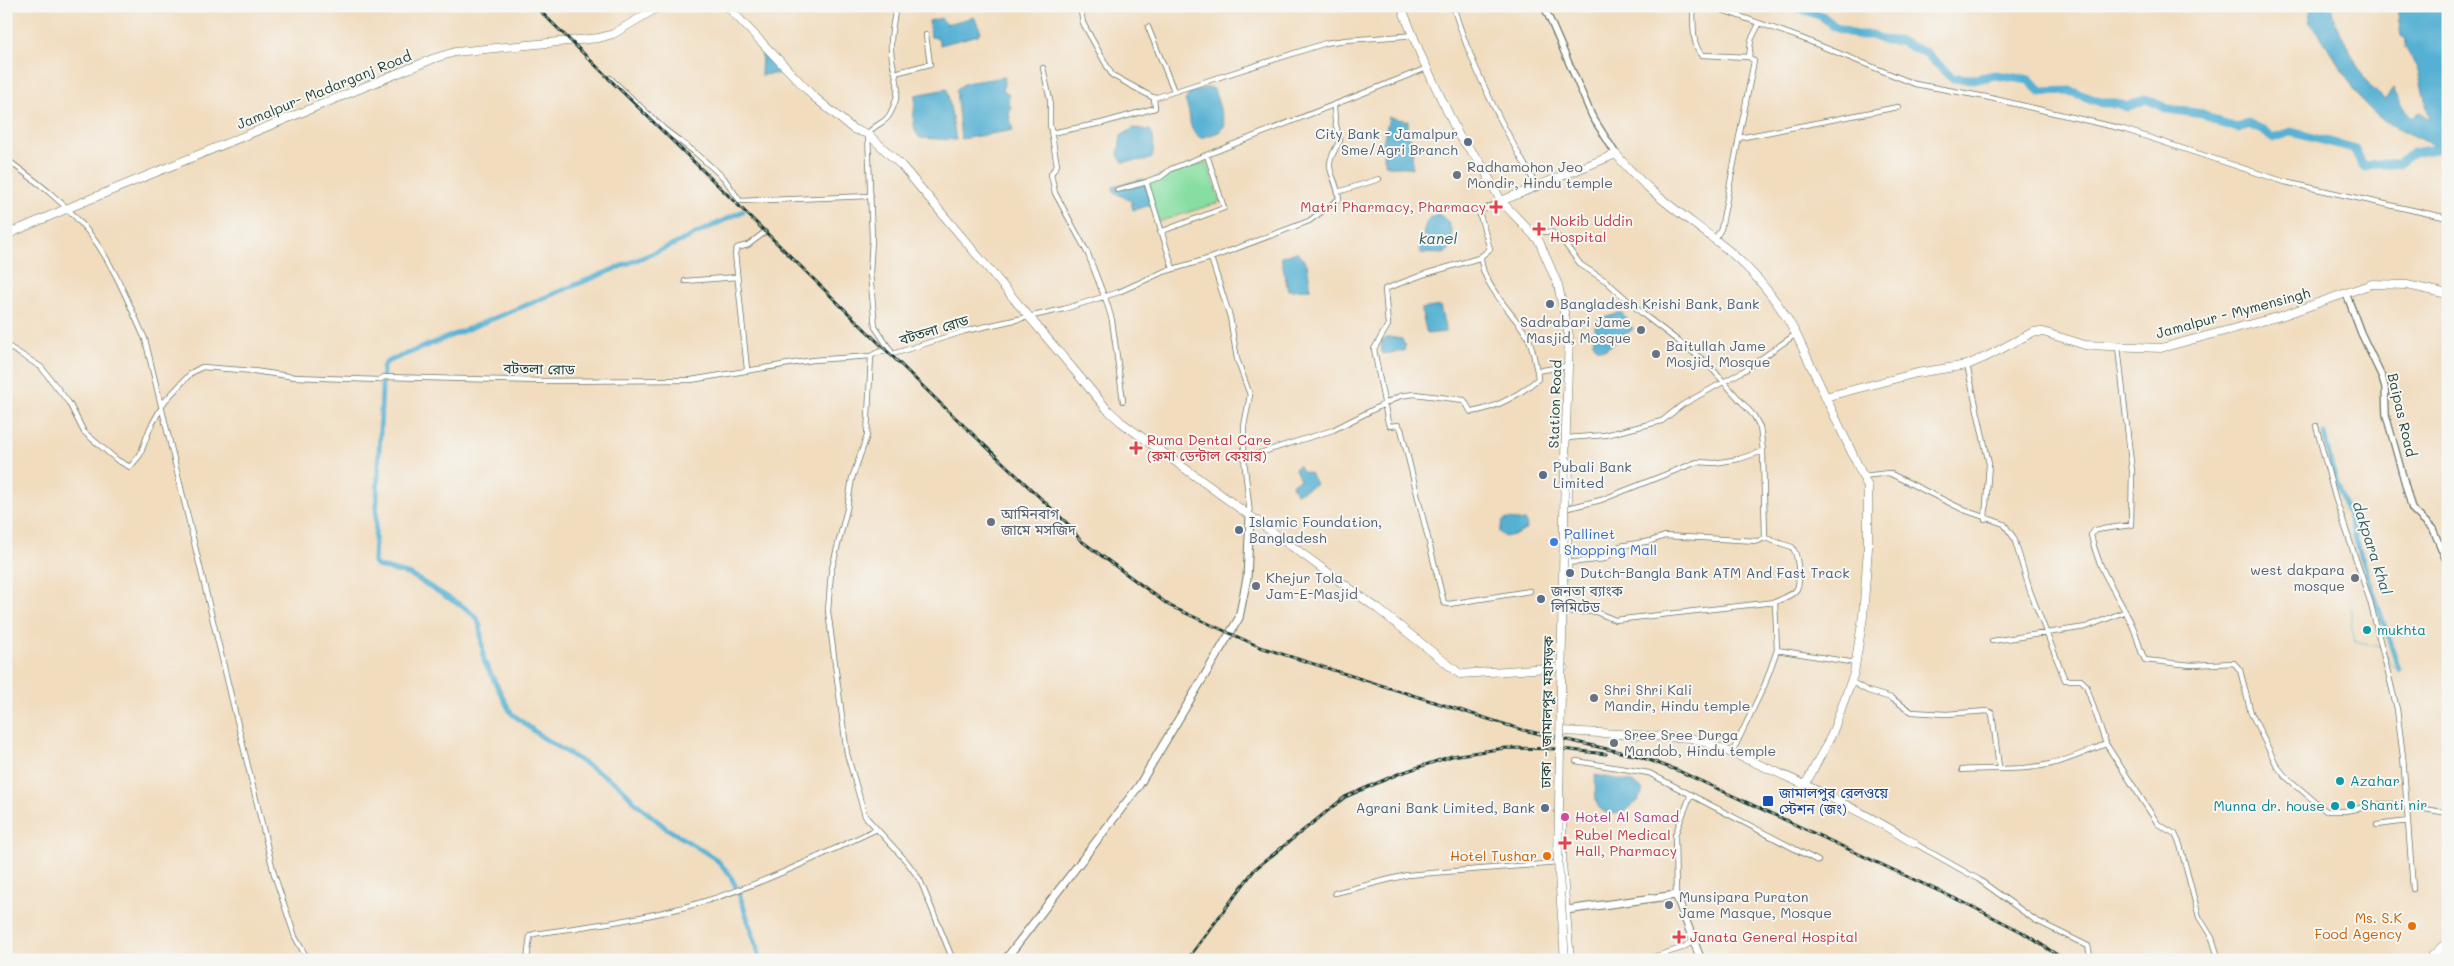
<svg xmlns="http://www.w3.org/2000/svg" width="2454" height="966" viewBox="0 0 2454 966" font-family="Mali,'Noto Sans Bengali',sans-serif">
<rect width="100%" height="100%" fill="#f6f6f2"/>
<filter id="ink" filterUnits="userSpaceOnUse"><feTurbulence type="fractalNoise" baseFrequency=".02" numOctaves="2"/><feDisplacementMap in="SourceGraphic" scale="10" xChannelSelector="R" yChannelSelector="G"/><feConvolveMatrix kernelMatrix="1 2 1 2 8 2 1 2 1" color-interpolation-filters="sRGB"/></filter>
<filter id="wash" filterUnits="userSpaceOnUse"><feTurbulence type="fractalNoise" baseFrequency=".0096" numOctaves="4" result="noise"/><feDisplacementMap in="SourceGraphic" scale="20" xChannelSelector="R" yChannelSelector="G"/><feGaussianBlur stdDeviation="1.12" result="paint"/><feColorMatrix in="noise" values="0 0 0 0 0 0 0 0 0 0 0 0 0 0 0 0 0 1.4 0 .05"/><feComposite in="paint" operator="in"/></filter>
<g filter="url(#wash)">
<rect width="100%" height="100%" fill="#f1dcbe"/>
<path fill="#87dea2" stroke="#538e6b" d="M1207,162L1220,202L1158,222L1144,181Z"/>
<path fill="#55b0d3" stroke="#3a7684" d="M2309,6H2331L2335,23L2364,78L2370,86L2385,100L2393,88L2401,105L2412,117L2420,112L2430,120L2418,70L2405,47L2406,39L2401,36L2397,6H2440L2448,25V152L2385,122L2374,113L2362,101L2318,32L2309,22L2311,15Z
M974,17L981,31L978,35L940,45L938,38L931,37L929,21L941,18L947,24Z
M762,50L786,73L761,75Z
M1005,77L1003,89L1009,95L1008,102L1011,107L1009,114L1013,130L961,139L956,90L965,83Z
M1209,87L1214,89L1225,125L1219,132L1201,138C1185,129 1193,115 1185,101L1190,92Z
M947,89L956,140L920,138C909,127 916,107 915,95Z
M1389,117L1408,121V134L1413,145L1412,168C1402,165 1395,169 1386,165L1382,147Z
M1134,128L1150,130C1155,137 1154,149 1152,158L1147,160L1123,162L1118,156L1121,136Z
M1144,179L1151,205L1133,210L1131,201L1114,192L1113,186Z
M1437,214C1450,218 1454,234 1453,246L1444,254L1421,253L1419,249C1426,238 1420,220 1437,214Z
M1297,252L1307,264L1311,289L1288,290L1281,257Z
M1440,306L1446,332L1427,334L1421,309Z
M1621,312L1633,329L1606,349H1598L1593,342L1596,321Z
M1389,337L1402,339L1405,346L1404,351L1382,354L1381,341Z
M1298,465L1302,471L1310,473L1316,484L1296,494L1292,484L1300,480L1295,469Z
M1507,519L1526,521L1527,529L1518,534L1505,537L1499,532L1503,521Z
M1595,775L1632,782L1643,790C1639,806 1611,825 1598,806C1594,800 1596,784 1595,775Z"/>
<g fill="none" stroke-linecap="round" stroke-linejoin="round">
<path stroke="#55b0d3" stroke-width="1" d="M2351,608V624L2355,641L2380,647
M2385,652L2390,664L2399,670"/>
<path stroke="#55b0d3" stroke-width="5" d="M743,211L673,245L387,362L383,367L374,562L377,566L411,575L465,608L477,618L480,626L484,661L511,713L542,737L619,785L637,804L666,828L716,859L730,875L739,893L761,960
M2324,434L2332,467L2399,670"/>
<path stroke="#55b0d3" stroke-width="9" d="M1793,6L1822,16L1835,27L1856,35H1872L1883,40L1899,41L1926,53L1952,78L1977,79L1995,75L2029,80L2040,92L2070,91L2103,103H2116L2127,107L2146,99L2168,109L2203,114L2220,123L2238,128L2248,124L2263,130L2272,138L2291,132L2353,148C2359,154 2359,163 2365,167L2374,164H2398L2413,153L2448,147"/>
</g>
</g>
<g filter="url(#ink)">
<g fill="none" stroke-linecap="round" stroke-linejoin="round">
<defs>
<path id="minor" d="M1080,6L1083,23L1112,75L1154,98
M1453,6C1472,69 1504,130 1537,186
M1693,6C1694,22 1691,44 1702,55L1749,57L1754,61L1721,229L1715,239
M1711,6L1801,38L1915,84L1986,97L2123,129L2285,182L2448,218
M1148,27L1174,91
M1749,57L1751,40L1759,24
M1043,68L1050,100V125L1057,165L1051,174L1055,193L1088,254L1104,296
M895,73L930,64L926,35
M610,78L664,129L697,154L724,178L740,201L871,196
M1051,133L1102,123L1155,108L1154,98L1326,43C1355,37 1384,39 1413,35
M1739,138L1898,107
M6,159C36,181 67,204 90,234C114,265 129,304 145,339L274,874L295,937L308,960
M1117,190L1147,182
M1338,192L1379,179
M1501,201L1479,212L1490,249L1479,258L1425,274L1385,289L1388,325L1374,349L1388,423L1390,426L1398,425L1401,429L1444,603L1449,604L1530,591
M1529,231L1552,232L1562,240L1581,265L1606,281L1644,315L1707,363L1754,416L1760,427L1763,451L1765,538
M1160,232L1224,208L1207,155
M1481,256C1480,283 1514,314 1528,337C1533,347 1534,360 1537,371
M1211,258L1230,317L1237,359L1250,395L1244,426V458L1250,515
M1173,269L1147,184L1148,181L1161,177L1171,169L1427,68
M685,281L737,277
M1105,297L1112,320L1123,401
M6,345L41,367L69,403L84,432L117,460L130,467L140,455L150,428L165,401L191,373L202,367L254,371L295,377L379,380L384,377L541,381L691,380L813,360L871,356C879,351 884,349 893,354L965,331L1064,309L1119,292L1163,272L1211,258L1309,221L1339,199C1335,168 1320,173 1340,141L1335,121L1334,106
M2118,347L2132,471L2131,525L2095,530L2091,535C2100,575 2117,592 2133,627C2138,638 2139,649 2145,660L2191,665L2234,663L2240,670L2251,713L2277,766L2285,776L2326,811H2345L2382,804H2407
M891,351L875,327L870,273L872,239L868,134C874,124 885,124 890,114C906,83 892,78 891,49C890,35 894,20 896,6
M871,356L867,436L852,478L847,509L831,572L828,611L847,754L865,816L907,862L920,880L953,960
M1967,365L1989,464L1985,519
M747,369L735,253L737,248L748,245L765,232
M2316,426L2335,497L2370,601L2397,709L2403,757
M1567,438L1605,435L1662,421L1682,405L1745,370L1796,334
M1244,458L1333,430L1400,396L1414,394L1464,400L1471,412C1497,408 1519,395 1538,379L1537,371L1568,366
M1863,476L1889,473L1964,510L2004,524L2014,538L2030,591L2065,680H2081L2086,685L2106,744L2158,824L2175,834L2180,845L2199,917L2212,938L2219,960
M1568,508L1601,500L1697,462L1715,463L1739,459L1763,451
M1565,612H1596L1615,620L1775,602C1798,592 1801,592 1798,566C1797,559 1797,553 1792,547L1765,538L1758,541L1665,536L1651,541L1620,546L1605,559L1567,563
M1992,641L2086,627L2124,612
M1777,650L1856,663
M1852,682L1868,691L1891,698L1912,712L1946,714L1988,711L1992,713L1999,767
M1732,753L1765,684L1777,650L1775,602
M2403,756L2413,889
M1576,761L1649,773L1818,861
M1962,770C1992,768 2021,771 2051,764C2069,760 2088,751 2106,744
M2407,806L2448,813
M2377,825L2408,821
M1914,843L1978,879L2035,920L2088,946L2091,960
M1335,893L1407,875L1558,863
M1676,895L1675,835L1691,794
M527,960L530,936L534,934C589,926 645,919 699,903C760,885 818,857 875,830
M1644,960L1682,948L1694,941"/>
<path id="tertiary" d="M1544,6L1592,116L1616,154
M2346,293L2361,333L2382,377L2385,387L2386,415L2412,509L2433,529L2448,565"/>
<path id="secondary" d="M1566,910L1676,895L1701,960
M1005,960L1138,787L1239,618L1247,578L1250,516"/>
<path id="primary" d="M727,6L813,96L853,129L868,134L902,166L1106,408L1121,422L1378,609L1460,674L1564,667
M1401,6L1422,58L1459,136L1480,162L1501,201L1539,241L1558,285L1569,336L1565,458L1569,464L1568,500
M1501,201L1616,154C1644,189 1679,212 1714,239C1748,264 1776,297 1796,334L1868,487V548L1863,617L1854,673L1832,734L1805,785
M6,235L66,209L435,58L455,52L599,38L613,34L660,6
M1825,397L1917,373L1967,365L1988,356L2033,332H2043L2085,345L2161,348L2281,316L2372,284L2407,285L2448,294
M1567,575V537
M1563,731L1691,738L1707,743C1778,771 1849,803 1914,843
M1562,822V863L1570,960
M2428,960L2448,941"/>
</defs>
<use href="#minor" stroke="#687564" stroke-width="6"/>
<use href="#tertiary" stroke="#687564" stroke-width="8"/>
<use href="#secondary" stroke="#687564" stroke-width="9"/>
<use href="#primary" stroke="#687564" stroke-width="9"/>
<use href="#minor" stroke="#fff" stroke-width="4.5"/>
<use href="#tertiary" stroke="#fff" stroke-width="5.5"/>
<use href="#secondary" stroke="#fff" stroke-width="7"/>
<use href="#primary" stroke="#fff" stroke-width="8"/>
<defs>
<path id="rail" d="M535,6L941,404L1070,526L1080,540L1170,606L1260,647L1523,730L1638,756L1679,771L1969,905L2022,932L2065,960
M1187,960L1255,869L1345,797L1398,774L1452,756L1505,748L1562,749L1606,754"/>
</defs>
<use href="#rail" stroke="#1f3d34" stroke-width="3"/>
<use href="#rail" stroke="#f6f6f2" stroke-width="1" stroke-dasharray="4" stroke-linecap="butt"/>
<defs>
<path id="trunk-bridge" d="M1565,465L1558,860L1565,960"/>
</defs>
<use href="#trunk-bridge" stroke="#687564" stroke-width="9" stroke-linecap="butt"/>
<use href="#trunk-bridge" stroke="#fff" stroke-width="8"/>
</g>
</g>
<g fill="#5c6f8a" stroke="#f6f6f2" stroke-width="2">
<circle cx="1468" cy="142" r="5"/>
<circle cx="1550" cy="304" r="5"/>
<circle cx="1543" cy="475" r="5"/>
<circle cx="1239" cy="530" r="5"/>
<circle cx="1570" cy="573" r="5"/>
<circle cx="1541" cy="599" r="5"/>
<circle cx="1545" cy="808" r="5"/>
</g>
<g fill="#6b7280" stroke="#f6f6f2" stroke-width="2">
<circle cx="1457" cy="175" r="5"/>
<circle cx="1641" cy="330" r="5"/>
<circle cx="1656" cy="354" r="5"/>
<circle cx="991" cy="522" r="5"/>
<circle cx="2355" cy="578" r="5"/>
<circle cx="1256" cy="586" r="5"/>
<circle cx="1594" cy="698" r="5"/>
<circle cx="1614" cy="743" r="5"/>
<circle cx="1669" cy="905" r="5"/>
</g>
<g fill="#e0444e" stroke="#f6f6f2" stroke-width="2">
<path d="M1493.5 199.5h5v5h5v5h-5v5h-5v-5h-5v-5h5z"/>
<path d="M1536.5 221.5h5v5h5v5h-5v5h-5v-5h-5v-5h5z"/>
<path d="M1133.5 440.5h5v5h5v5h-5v5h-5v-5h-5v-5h5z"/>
<path d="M1562.5 835.5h5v5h5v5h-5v5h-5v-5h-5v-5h5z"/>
<path d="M1676.5 929.5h5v5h5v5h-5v5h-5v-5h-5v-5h5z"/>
</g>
<circle fill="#3f7fe0" stroke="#f6f6f2" stroke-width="2" cx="1554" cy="542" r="5"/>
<g fill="#0f9aa8" stroke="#f6f6f2" stroke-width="2">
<circle cx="2367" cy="630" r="5"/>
<circle cx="2340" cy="781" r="5"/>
<circle cx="2351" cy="805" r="5"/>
<circle cx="2335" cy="806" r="5"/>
</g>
<rect fill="#1a4fb4" stroke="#f6f6f2" stroke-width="2" x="1762" y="795" width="12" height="12" rx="2.5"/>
<circle fill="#d1479c" stroke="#f6f6f2" stroke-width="2" cx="1565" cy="817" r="5"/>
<g fill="#e8710a" stroke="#f6f6f2" stroke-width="2">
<circle cx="1547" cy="856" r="5"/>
<circle cx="2412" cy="926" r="5"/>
</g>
<g text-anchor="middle" stroke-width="4" stroke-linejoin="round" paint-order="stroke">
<g font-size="14" fill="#1f3d34" stroke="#f6f6f2">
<text transform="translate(324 90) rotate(-22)" y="5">Jamalpur- Madarganj Road</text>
<text transform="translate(2233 313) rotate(-15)" y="5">Jamalpur - Mymensingh</text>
<text transform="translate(934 330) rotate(-17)" y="5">বটতলা রোড</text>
<text transform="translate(539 369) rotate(1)" y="5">বটতলা রোড</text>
<text transform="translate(1555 404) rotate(-88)" y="5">Station Road</text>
<text transform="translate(2402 415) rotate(77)" y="5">Baipas Road</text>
<text transform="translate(1547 712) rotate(-89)" y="5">ঢাকা - জামালপুর মহাসড়ক</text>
</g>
<g font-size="14" fill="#4e5e75" stroke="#f6f6f2" text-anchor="start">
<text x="1458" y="139" text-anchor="end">City Bank - Jamalpur<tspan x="1458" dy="16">Sme/Agri Branch</tspan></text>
<text x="1560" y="309">Bangladesh Krishi Bank, Bank</text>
<text x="1553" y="472">Pubali Bank<tspan x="1553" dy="16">Limited</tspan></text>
<text x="1249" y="527">Islamic Foundation,<tspan x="1249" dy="16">Bangladesh</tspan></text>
<text x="1580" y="578">Dutch-Bangla Bank ATM And Fast Track</text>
<text x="1551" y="596">জনতা ব্যাংক<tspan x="1551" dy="16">লিমিটেড</tspan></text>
<text x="1535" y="813" text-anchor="end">Agrani Bank Limited, Bank</text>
</g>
<g font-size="14" fill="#5b616d" stroke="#f6f6f2" text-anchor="start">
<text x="1467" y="172">Radhamohon Jeo<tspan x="1467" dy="16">Mondir, Hindu temple</tspan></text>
<text x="1631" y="327" text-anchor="end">Sadrabari Jame<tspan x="1631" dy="16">Masjid, Mosque</tspan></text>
<text x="1666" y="351">Baitullah Jame<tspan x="1666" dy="16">Mosjid, Mosque</tspan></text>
<text x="1001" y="519">আমিনবাগ<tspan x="1001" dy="16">জামে মসজিদ</tspan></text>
<text x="2345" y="575" text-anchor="end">west dakpara<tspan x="2345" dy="16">mosque</tspan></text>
<text x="1266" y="583">Khejur Tola<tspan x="1266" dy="16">Jam-E-Masjid</tspan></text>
<text x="1604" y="695">Shri Shri Kali<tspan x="1604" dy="16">Mandir, Hindu temple</tspan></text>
<text x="1624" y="740">Sree Sree Durga<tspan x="1624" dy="16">Mandob, Hindu temple</tspan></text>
<text x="1679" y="902">Munsipara Puraton<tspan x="1679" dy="16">Jame Masque, Mosque</tspan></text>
</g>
<g font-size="14" fill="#be3a42" stroke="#f6f6f2" text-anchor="start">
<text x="1486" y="212" text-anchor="end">Matri Pharmacy, Pharmacy</text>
<text x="1550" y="226">Nokib Uddin<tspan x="1550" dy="16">Hospital</tspan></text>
<text x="1147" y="445">Ruma Dental Care<tspan x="1147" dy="16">(রুমা ডেন্টাল কেয়ার)</tspan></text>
<text x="1575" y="840">Rubel Medical<tspan x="1575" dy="16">Hall, Pharmacy</tspan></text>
<text x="1690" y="942">Janata General Hospital</text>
</g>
<g font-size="14" fill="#366cbe" stroke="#f6f6f2" text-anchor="start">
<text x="1564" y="539">Pallinet<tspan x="1564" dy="16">Shopping Mall</tspan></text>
</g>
<g font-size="14" fill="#0d838f" stroke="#f6f6f2" text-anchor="start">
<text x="2377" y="635">mukhta</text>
<text x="2350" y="786">Azahar</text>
<text x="2361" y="810">Shanti nir</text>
<text x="2325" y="811" text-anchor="end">Munna dr. house</text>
</g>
<g font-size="14" fill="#164399" stroke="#f6f6f2" text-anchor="start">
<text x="1779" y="798">জামালপুর রেলওয়ে<tspan x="1779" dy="16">স্টেশন (জং)</tspan></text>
</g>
<g font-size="14" fill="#b23c85" stroke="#f6f6f2" text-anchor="start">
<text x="1575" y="822">Hotel Al Samad</text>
</g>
<g font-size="14" fill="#c56008" stroke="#f6f6f2" text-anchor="end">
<text x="1537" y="861">Hotel Tushar</text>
<text x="2402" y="923">Ms. S.K<tspan x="2402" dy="16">Food Agency</tspan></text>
</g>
<g font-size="15" font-style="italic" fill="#2f6064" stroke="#f6f6f2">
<text x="1438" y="244">kanel</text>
<text transform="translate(2372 548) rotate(72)" y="5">dakpara khal</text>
</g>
</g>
<rect width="2454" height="966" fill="none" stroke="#f6f6f2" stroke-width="25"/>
</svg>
